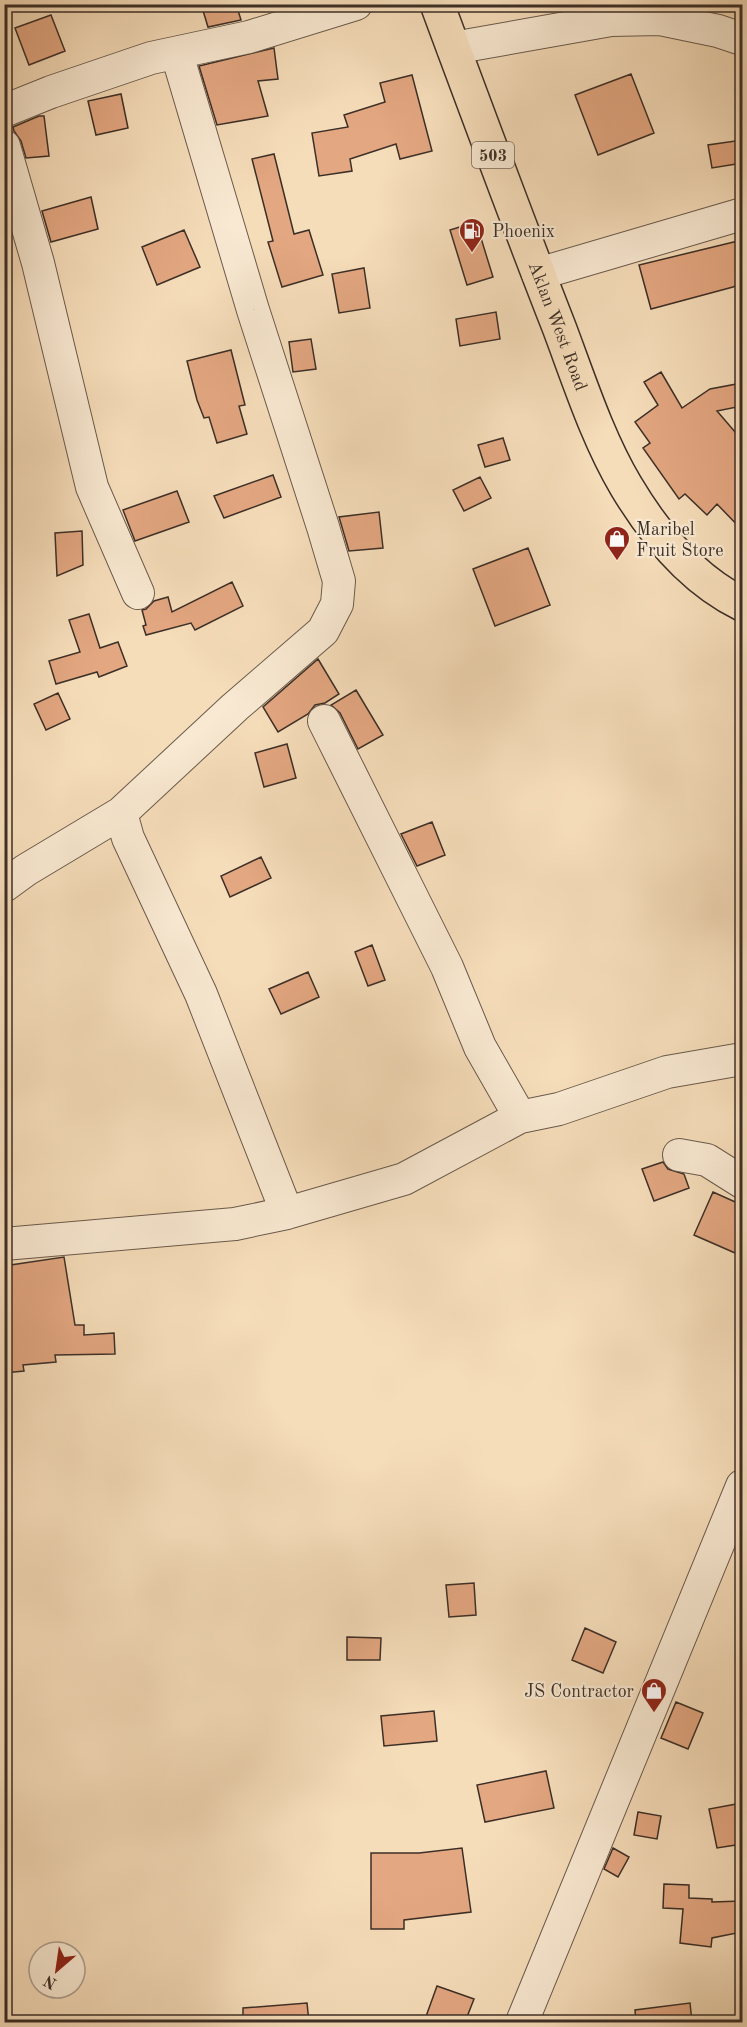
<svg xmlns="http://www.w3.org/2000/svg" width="747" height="2027" viewBox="0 0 747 2027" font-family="'Old Standard TT',serif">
<rect width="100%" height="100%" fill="#f6ddba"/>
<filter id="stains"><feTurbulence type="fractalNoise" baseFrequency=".00333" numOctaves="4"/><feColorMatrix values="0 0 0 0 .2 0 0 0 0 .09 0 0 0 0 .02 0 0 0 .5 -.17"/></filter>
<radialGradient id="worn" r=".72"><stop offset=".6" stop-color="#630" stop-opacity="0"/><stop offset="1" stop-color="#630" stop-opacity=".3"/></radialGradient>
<path fill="#e3a781" stroke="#3c2f27" stroke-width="1.5" d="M201,4H236L241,20L208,27Z
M51,15L65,51L29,65L15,28Z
M274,48L278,79L258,81L268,116L217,125L199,66Z
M631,74L654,133L598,155L575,95Z
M412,75L432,151L400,159L396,144L350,159L352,171L319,176L312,133L348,127L344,115L385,102L380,83Z
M121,94L128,128L96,135L88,101Z
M39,116H44L49,156L26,158L21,141L14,131L13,127Z
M742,140V163L712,168L708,145Z
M274,154L294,234L309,230L323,275L282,287L268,242L273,241L252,159Z
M91,197L98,229L51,242L42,211Z
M476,222L493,277L467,285L450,230Z
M184,230L200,267L157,285L142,247Z
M742,240V283L733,287L651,309L639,265Z
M364,268L370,308L339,313L332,274Z
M496,312L500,339L460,346L456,319Z
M311,339L316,369L293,372L289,342Z
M231,350L245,405L239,406L247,434L217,443L209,417L204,418L197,400L187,361Z
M661,372L682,408L710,389L742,383V406L717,411L742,440V530L717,504L707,515L685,494L679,499L643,448L650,443L635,422L658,405L644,382Z
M503,438L510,460L485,467L478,445Z
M273,475L281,497L224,518L214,496Z
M480,477L491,498L464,511L453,490Z
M177,491L189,522L135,541L123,510Z
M379,512L383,548L349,551L339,517Z
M82,531L83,565L57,576L55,533Z
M528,548L550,605L495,626L473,569Z
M232,582L243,606L195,630L191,623L146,635L143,626L146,625L142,610L146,609L154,601L168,597L172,612Z
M89,614L100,648L118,642L127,666L99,677L97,672L56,684L49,661L80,652L69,620Z
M318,659L339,694L325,703L315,705L308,714L278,732L263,707Z
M356,690L383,735L358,749L340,713L331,705Z
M58,693L70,719L46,730L34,704Z
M287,744L296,778L264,787L255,753Z
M432,822L445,855L417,866L401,834Z
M261,857L271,878L230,897L221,876Z
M372,945L385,980L368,986L355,952Z
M308,972L319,997L281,1014L269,989Z
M663,1162L668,1169L684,1174L689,1188L654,1201L642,1169Z
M713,1192L742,1205V1256L694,1235Z
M64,1257L75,1325H84V1335L114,1333L115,1354L55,1355L56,1362L23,1365L24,1371L4,1373V1266Z
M474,1583L476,1615L449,1617L446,1585Z
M585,1628L616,1642L603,1673L572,1660Z
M347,1637L381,1638L380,1660H347Z
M676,1702L703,1713L688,1749L661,1738Z
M434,1711L437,1741L384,1746L381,1716Z
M546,1771L554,1808L485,1822L477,1785Z
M742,1803V1844L717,1848L709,1809Z
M638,1812L661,1816L657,1839L634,1835Z
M462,1848L471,1912L404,1920V1929H371V1853H419Z
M613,1848L629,1857L618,1877L604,1869Z
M664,1884L689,1885V1898L712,1899V1902L742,1901V1932L712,1938L711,1947L680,1943L683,1909L663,1908Z
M437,1986L474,1999L465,2022H424Z
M307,2003L309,2022H243V2008Z
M690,2003L692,2022H636L635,2010Z"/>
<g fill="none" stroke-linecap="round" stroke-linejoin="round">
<defs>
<path id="minor" d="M453,48L611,20L660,19L718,31L742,39
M4,111L51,92L151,58L249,37L356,4
M4,146L38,263L92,487L138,593
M538,274L742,214
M324,721L447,967L480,1047L520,1117L559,1109L667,1072L742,1059
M121,813L128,838L201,994L287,1213
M4,886L26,870L121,813L235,707L323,631L337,604L339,581L323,527L253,310L177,54
M679,1155L707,1160L742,1182
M4,1244L235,1224L287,1213L404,1179L520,1117
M522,2022L742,1486"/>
<g id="major">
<path id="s1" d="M437,4C477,112 517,220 559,327C579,380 597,437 626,486C654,533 693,580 742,604"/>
</g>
</defs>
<use href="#minor" stroke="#6a5a4c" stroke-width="34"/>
<use href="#major" stroke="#3c2f27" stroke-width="36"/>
<use href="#minor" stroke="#f9e9d2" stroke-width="32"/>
<use href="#major" stroke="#f6ddba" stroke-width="33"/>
</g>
<defs>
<symbol id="fuel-pin" viewBox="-11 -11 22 30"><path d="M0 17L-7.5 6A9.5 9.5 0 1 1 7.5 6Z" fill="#8f2418" stroke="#f9e9d2"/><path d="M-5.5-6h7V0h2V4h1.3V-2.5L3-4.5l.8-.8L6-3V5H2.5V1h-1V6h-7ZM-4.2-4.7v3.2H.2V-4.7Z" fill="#fff"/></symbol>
<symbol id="shop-pin" viewBox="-11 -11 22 30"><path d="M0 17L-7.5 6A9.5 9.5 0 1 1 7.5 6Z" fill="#8f2418" stroke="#f9e9d2"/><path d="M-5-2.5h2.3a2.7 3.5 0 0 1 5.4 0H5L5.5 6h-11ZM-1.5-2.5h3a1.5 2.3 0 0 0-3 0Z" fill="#fff"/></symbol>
</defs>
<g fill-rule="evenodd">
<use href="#fuel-pin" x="457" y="216" width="30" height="40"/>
<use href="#shop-pin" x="602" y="524" width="30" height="40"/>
<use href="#shop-pin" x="639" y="1676" width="30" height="40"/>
</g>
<g text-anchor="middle" stroke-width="4.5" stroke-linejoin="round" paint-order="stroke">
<rect fill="#f9e9d2" stroke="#75675a" stroke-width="1.5" x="472" y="142" width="42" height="26" rx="4.5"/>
<g font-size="16" font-weight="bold" fill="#3c2f27">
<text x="493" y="161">503</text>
</g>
<g font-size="18" fill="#3c2f27" stroke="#f9e9d2" text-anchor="start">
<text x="492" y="237">Phoenix</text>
<text x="636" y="535">Maribel<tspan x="636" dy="21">Fruit Store</tspan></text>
<text x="634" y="1697" text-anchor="end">JS Contractor</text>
</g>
<g font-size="18" fill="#3c2f27" stroke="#f9e9d2">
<text dy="6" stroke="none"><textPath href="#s1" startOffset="344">Aklan West Road</textPath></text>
</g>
</g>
<rect width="747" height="2027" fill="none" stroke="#f6ddba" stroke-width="24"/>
<rect x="6" y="6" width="735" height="2015" fill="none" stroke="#3c2f27" stroke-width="3"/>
<rect x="12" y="12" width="723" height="2003" fill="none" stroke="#3c2f27" stroke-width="1.5"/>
<g transform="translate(57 1970) rotate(209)"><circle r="28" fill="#f9e9d2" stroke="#ad9f8e" stroke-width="1.5"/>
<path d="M0-4.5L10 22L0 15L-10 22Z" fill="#8f2418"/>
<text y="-9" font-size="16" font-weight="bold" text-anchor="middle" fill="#3c2f27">N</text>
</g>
<rect width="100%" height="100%" filter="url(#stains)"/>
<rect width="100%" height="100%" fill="url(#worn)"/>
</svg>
